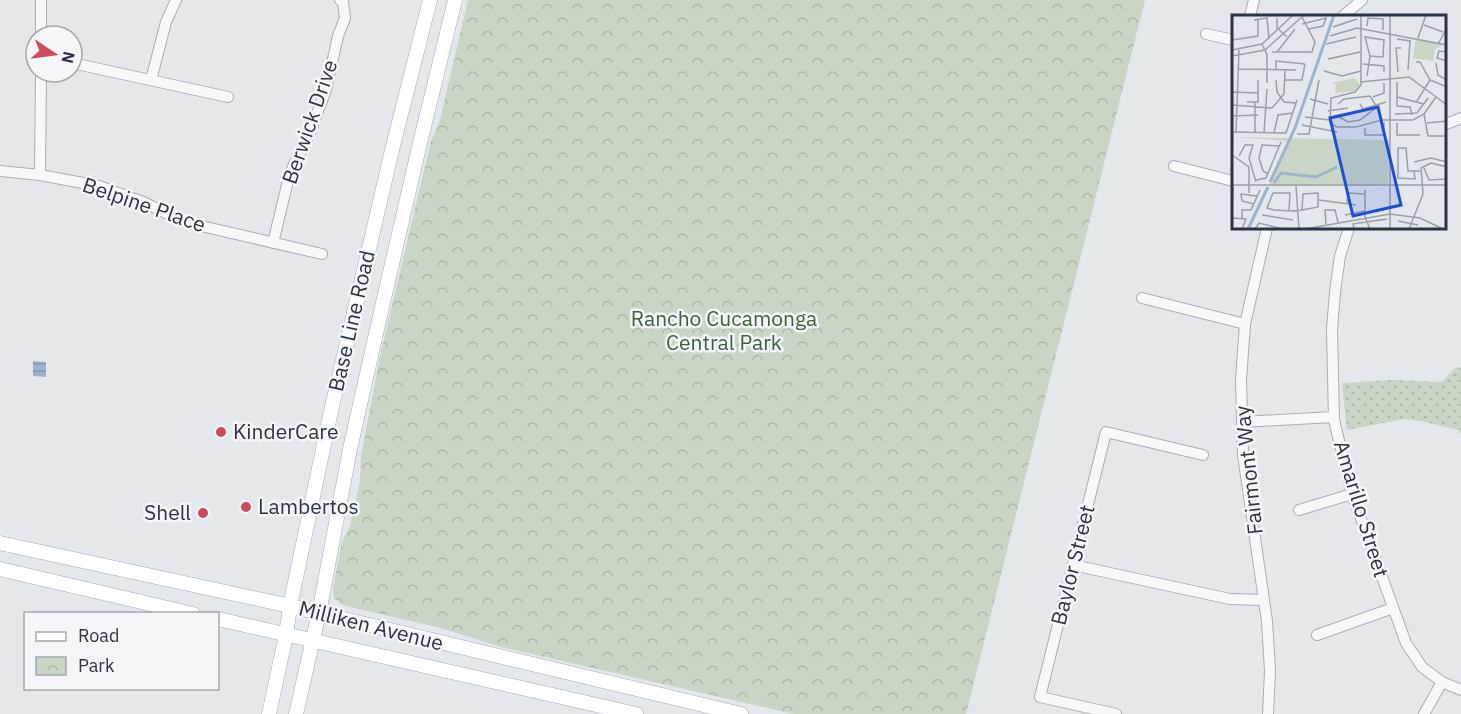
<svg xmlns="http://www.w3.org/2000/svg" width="1461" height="714" viewBox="0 0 1461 714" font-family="'IBM Plex Sans',sans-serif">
<defs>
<pattern id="grass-dots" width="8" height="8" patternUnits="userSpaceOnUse" patternTransform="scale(1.5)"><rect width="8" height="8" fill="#c9d6c5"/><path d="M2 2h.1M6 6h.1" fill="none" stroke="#adb8ab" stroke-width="1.8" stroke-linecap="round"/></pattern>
<pattern id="park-crowns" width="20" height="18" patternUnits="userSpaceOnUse" patternTransform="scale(1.5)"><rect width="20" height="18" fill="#c9d6c5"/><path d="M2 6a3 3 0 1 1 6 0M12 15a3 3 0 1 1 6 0" fill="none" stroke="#adb8ab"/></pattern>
<pattern id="water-rules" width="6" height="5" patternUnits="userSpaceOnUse" patternTransform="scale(1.5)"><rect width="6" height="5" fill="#9fb4cc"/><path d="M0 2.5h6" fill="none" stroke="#8293a7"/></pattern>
</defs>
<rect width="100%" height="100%" fill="#e4e7ec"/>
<path fill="url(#grass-dots)" d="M1456,367L1461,368V434L1458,430L1421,421L1404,419L1347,430L1342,383L1393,380L1442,382Z"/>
<path fill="url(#park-crowns)" d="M468,0H1145L966,714H794L501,647L441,628L346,606L340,603L334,598L333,588L342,542L350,526L360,481L361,456L380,356L431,141L440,120Z"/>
<path fill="url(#water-rules)" d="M33,361L46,362V377L33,376Z"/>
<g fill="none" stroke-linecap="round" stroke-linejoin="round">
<defs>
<path id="minor" d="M41,0V36
M1250,16L1254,0
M1343,16L1362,0
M1206,34L1233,40
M72,63L228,97
M151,80L166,22L176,0
M1444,125L1461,118
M1174,166L1233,181
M0,171L40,175L99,186L143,202L184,222L322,254
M40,175L41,72
M1267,228L1245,324L1241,380L1243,455L1267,621L1270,671L1268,714
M1349,228L1340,256L1335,292L1332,329L1334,420L1352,494L1406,643L1422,667L1442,682L1461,690
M273,243L287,185L294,164L307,140L326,90L338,36L345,18L343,2L340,0
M1142,298L1245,324
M1242,422L1333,417
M1299,510L1352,494
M1073,565L1230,599L1264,600
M1317,635L1393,608
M1116,714L1040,697L1106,432L1203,455
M1424,714L1442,682"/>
<path id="major" d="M0,543L290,606L741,714
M0,569L193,614
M218,619L636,714
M269,714L286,635L290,606L331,411L393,146L430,0
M296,714L319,613L350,449L382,307L420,143L455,0"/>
</defs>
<use href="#minor" stroke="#a9aeb7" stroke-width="12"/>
<use href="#major" stroke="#a3abb8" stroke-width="15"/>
<use href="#minor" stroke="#f7f8fa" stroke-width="10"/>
<use href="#major" stroke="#fff" stroke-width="14"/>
</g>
<g fill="#d1495b" stroke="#f4f6f9" stroke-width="2">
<circle cx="221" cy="432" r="6"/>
<circle cx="246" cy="507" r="6"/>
<circle cx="203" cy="513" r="6"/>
</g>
<g text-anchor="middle" stroke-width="5" stroke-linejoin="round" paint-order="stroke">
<g font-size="21" fill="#2b3445" stroke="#f4f6f9">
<text transform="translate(310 122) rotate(-71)" y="7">Berwick Drive</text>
<text transform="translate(144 205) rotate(19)" y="7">Belpine Place</text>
<text transform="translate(352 321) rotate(-77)" y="7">Base Line Road</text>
<text transform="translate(1249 470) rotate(-96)" y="7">Fairmont Way</text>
<text transform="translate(1361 509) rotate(73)" y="7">Amarillo Street</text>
<text transform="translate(1073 565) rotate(-76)" y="7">Baylor Street</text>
<text transform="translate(371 626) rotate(14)" y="7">Milliken Avenue</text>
</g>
<g font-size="21" fill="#3f6138" stroke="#f4f6f9">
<text x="724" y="326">Rancho Cucamonga<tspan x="724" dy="24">Central Park</tspan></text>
</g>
<g font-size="21" fill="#2b3445" stroke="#f4f6f9" text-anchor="start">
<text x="233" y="439">KinderCare</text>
<text x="258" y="514">Lambertos</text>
<text x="191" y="520" text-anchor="end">Shell</text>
</g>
</g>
<g transform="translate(1232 15)">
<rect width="214" height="214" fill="#e4e7ec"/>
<path d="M184,23L211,30L203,34L201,46L181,43ZM123,63L128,70L122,76L103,78L104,70L100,68ZM0,122L157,125L156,169L37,170L57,126Z" fill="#c9d6c5"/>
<path fill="none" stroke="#9fb4cc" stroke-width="3" d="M38,167L63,113L102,0M42,168L49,158L84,162L105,152M16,214L36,172"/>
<path fill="none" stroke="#9a9fa9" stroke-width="1.5" d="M129,0V70L123,77L99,83L98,108L105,112H124L150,105H181L192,99L204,82M158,0V214M45,3V13L55,22M22,5L35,3L37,24M70,9L94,3L91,11L77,14M192,10L211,17M135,11L136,3L151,4V15M101,12L125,4M98,21L125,13L215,30M186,23L194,0M165,24L178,26L176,55M0,25L26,21V4M30,29L35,40V68M94,29L124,22M206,29L215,13M0,35L30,29L60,1M40,37H80L83,27L70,2M45,37L63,14M215,37L207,36L205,43L215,46M0,41L33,35L72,0M96,44L128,37M184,47H188L198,65L215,72M204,48L206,60L215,65M131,49L152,51V57M7,54L64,55M44,55V46L73,49M92,56L110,61L129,56M166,57L164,33H169M135,61L138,41L133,22L152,25L151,42L138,41M44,65L45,77L52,87L64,88M53,65H70L73,49M129,67L177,62L215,90M165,67V91L178,92L180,100M0,77L26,78M141,82L152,78V68M165,82L192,89M78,84L96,89M185,86L198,65M15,87H26V65M23,87V117M106,89L112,84L138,81L145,92L128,105L116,107L107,102M128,89L131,94L154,87M0,90L40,93L52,79L53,55M96,96L116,93M163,99L185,98L196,83M192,99L196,121H215M0,101L26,100M73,102L97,105M165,108V120H188M195,108L215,106M70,110L105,117M133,113V120H152V107M0,117L54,118L65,85M4,117L7,35M32,118L35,74M42,118L46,100L61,98M65,119H77L87,65M0,140L17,152V178M7,141L13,130H21L17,143L24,167M182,147L199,143L215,147M192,153L197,165L215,164M182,156L183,164L166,163V133H174L176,156H188M36,159L31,156L27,143L30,130L48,131M24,165L34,163L49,127M0,170H215M64,171L67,214M133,175V202L138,214M87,185L124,190M115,188L116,178L133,179M22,189L10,186L9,179L25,181M0,195L1,172M57,195L58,178H41L35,193L42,195L60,196L70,195L86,192V178L71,179L70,195M30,200L61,205M113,200L132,196M0,203L14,204L10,214M10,203V195H19L28,175M166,206L186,210M94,209L93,195H103L106,207M23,214L27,208L51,214M73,214L158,199L188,203L211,214M122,214L121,209L155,204M177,214L191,179L189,153L199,148L215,152"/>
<path fill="#1d4ed8" fill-opacity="0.15" stroke="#1d4ed8" stroke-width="3" d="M146,92L169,190L121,201L98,103Z"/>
<rect width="214" height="214" fill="none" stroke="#2b3445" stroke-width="3"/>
</g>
<rect x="24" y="612" width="195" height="78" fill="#f4f6f9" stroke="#a4a8b1" stroke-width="1.5"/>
<rect x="36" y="632" width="30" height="9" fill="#ffffff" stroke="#a4a8b1" stroke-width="1.5"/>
<text x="78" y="642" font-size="18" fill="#2b3445">Road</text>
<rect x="36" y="657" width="30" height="18" fill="url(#park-crowns)" stroke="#a4a8b1" stroke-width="1.5"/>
<text x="78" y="672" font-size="18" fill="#2b3445">Park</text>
<g transform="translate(54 54) rotate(103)"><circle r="28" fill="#f4f6f9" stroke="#a4a8b1" stroke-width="1.5"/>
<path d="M0-4.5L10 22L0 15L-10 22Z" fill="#d1495b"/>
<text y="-9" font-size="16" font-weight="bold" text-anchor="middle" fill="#2b3445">N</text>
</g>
</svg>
